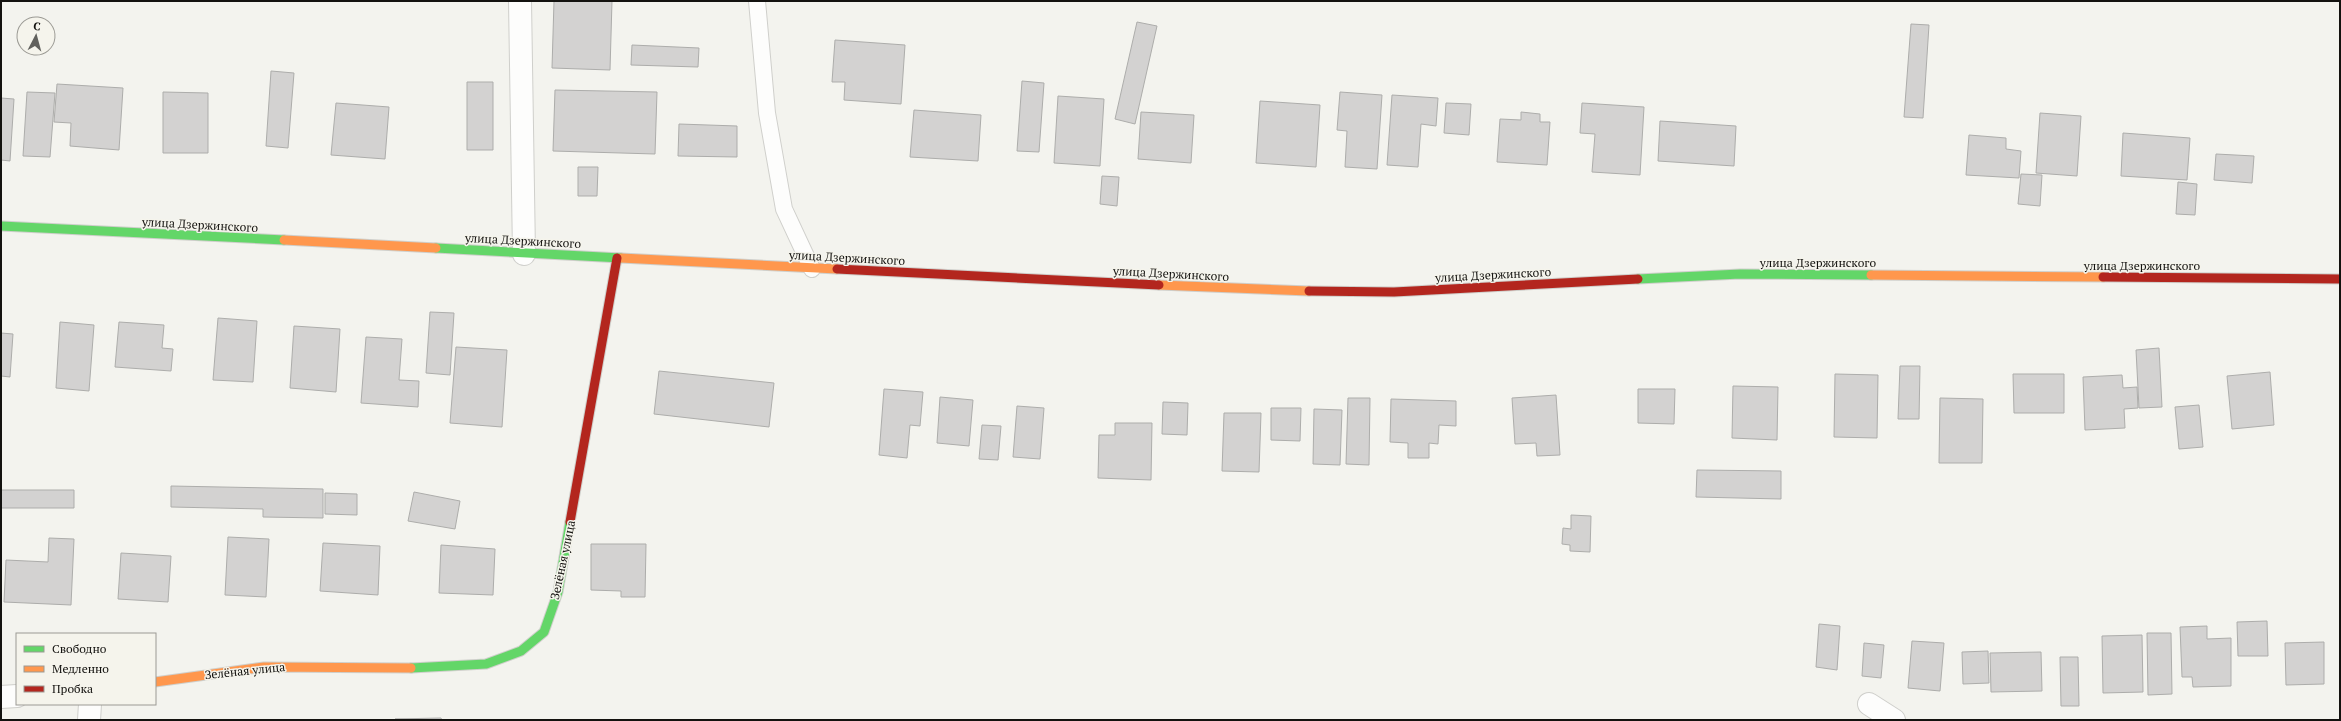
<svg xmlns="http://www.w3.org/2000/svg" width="2341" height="721" viewBox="0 0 2341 721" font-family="'PT Serif',serif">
<rect width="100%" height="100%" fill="#f3f3ee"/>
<path fill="#d3d2d1" stroke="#adadab" d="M554,1H612L610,70L552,68Z
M1137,22L1157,26L1135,124L1115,119Z
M1911,24L1929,25L1923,118L1904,117Z
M835,40L905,45L901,104L844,100L845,82H832Z
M632,45L699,48L698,67L631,65Z
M271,71L294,73L288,148L266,146Z
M1022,81L1044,83L1039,152L1017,151Z
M467,82H493V150H467Z
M57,84L123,88L119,150L70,146L71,123L54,122Z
M555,90L657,92L655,154L553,151Z
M27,92L55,93L50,157L23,156Z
M163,92L208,93V153H163Z
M1340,92L1382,95L1377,169L1345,167L1347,131L1337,130Z
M1392,95L1438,98L1436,126L1421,124L1418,167L1387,165Z
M1058,96L1104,99L1100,166L1054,163Z
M1,98L14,99L10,161L1,160Z
M1260,101L1320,105L1316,167L1256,163Z
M336,103L389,107L385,159L331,155Z
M1446,103L1471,104L1469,135L1444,133Z
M1582,103L1644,107L1640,175L1592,172L1595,134L1580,133Z
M914,110L981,115L978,161L910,157Z
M1141,112L1194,115L1191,163L1138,159Z
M1521,112L1540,114V122H1550L1547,165L1497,162L1500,119L1521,120Z
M2040,113L2081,116L2077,176L2036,173Z
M1660,121L1736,126L1734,166L1658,161Z
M679,124L737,126V157L678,156Z
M2123,133L2190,138L2187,180L2121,176Z
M1969,135L2006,138V149L2021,151L2019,178L1966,175Z
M2216,154L2254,156L2252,183L2214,180Z
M578,167H598L597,196H578Z
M2021,174L2042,175L2040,206L2018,204Z
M1102,176L1119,177L1117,206L1100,204Z
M2178,182L2197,184L2195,215L2176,214Z
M430,312L454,313L450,375L426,373Z
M218,318L257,321L253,382L213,380Z
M60,322L94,325L89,391L56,388Z
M119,322L164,325L162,348L173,349L171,371L115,367Z
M294,326L340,329L336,392L290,388Z
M1,333L13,334L10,377L1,376Z
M366,337L402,339L399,380L419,381L418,407L361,403Z
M456,347L507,350L502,427L450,423Z
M2159,348L2162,407L2139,408L2136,350Z
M1900,366H1920L1919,419H1898Z
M659,371L774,383L769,427L654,414Z
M2270,372L2274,425L2232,429L2227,376Z
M1835,374L1878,375L1877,438L1834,437Z
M2013,374H2064V413H2014Z
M2122,375L2123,388L2137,387L2138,408L2124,409L2125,428L2085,430L2083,377Z
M1733,386L1778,387L1777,440L1732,438Z
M884,389L923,392L920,426L910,425L907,458L879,455Z
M1638,389H1675L1674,424L1638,423Z
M1556,395L1560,455L1537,456L1536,443L1515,444L1512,398Z
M940,397L973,400L969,446L937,443Z
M1348,398H1370L1369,465L1346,464Z
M1940,398L1983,399L1982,463H1939Z
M1391,399L1456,401V426L1439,425L1438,444L1429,443V458H1408V443L1390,442Z
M1163,402L1188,403L1187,435L1162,434Z
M2199,405L2203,447L2179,449L2175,407Z
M1017,406L1044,408L1040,459L1013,457Z
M1271,408H1301L1300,441L1271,440Z
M1314,409L1342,410L1340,465L1313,464Z
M1224,413H1261L1259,472L1222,471Z
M1115,423H1152L1151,480L1098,478L1099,435H1115Z
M982,425L1001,426L998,460L979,459Z
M1697,470L1781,471V499L1696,497Z
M171,486L323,489V518L263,517V509L171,507Z
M1,490H74V508H1Z
M414,492L460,501L455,529L408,521Z
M325,493L357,494V515L325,514Z
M1571,515L1591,516L1590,552L1570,551V545L1562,544L1563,528L1571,529Z
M228,537L269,539L266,597L225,595Z
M49,538L74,539L71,605L4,602L6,560L48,562Z
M323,543L380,546L378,595L320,591Z
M591,544H646L645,597H621V591L591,590Z
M441,545L495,549L493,595L439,593Z
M121,553L171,556L168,602L118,599Z
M2267,621L2268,656H2238L2237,622Z
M1819,624L1840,626L1837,670L1816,667Z
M2207,626V639L2231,638V686L2193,687L2192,677H2182L2180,627Z
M2147,633H2171L2172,694L2148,695Z
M2142,635L2143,692L2103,693L2102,636Z
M1912,641L1944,643L1940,691L1908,688Z
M2324,642V684L2286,685L2285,643Z
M1864,643L1884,645L1881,678L1862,676Z
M1988,651L1989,683L1963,684L1962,652Z
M2041,652L2042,691L1991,692L1990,653Z
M2060,657H2078L2079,706H2061Z
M441,718L442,720L395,719Z"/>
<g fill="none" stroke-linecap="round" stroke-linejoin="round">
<defs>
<path id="lane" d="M757,1L767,113L784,209L812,269"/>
<path id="street" d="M520,1L524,254
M1,697L17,696
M1869,704L1894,720
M89,720L90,704"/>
<path id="fast" d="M1,226L284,240
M436,248L621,258
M1638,279L1740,274L1871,275
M411,668L486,664L521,651L544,632L558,592L570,522"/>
<path id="slow" d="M284,240L436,248
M621,258L837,269
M1871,275L2103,277
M1159,285L1309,291
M155,682L264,667L411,668"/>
<path id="jam" d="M837,269L1159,285
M2103,277L2340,279
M1309,291L1394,292L1638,279
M570,522L617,258"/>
</defs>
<use href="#lane" stroke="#cfcfcb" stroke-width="18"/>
<use href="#street" stroke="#cfcfcb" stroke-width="24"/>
<use href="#fast" stroke="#cfcfcb" stroke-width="11"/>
<use href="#slow" stroke="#cfcfcb" stroke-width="11"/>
<use href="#jam" stroke="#cfcfcb" stroke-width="11"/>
<use href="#lane" stroke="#fdfdfc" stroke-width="16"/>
<use href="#street" stroke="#fdfdfc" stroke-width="22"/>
<use href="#fast" stroke="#63d668" stroke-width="9"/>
<use href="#slow" stroke="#ff974d" stroke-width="9"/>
<use href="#jam" stroke="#b3261e" stroke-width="9"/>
</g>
<g text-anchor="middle" stroke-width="3" stroke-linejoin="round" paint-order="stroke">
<g font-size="12" fill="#13120f" stroke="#f5f4ec">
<text transform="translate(200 225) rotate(3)" y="4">улица Дзержинского</text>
<text transform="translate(523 241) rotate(3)" y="4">улица Дзержинского</text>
<text transform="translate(847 258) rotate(3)" y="4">улица Дзержинского</text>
<text x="1818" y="267">улица Дзержинского</text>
<text x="2142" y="270">улица Дзержинского</text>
<text transform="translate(1171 274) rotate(3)" y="4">улица Дзержинского</text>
<text transform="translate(1493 275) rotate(-3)" y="4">улица Дзержинского</text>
<text transform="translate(563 560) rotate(-78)" y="4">Зелёная улица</text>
<text transform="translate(245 671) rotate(-6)" y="4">Зелёная улица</text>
</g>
</g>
<rect width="2341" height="721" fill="none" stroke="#13120f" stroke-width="4"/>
<rect x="16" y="633" width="140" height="72" fill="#f5f4ec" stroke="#9b9a94"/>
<rect x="24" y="646" width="20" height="6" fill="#63d668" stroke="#9b9a94"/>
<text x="52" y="653" font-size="12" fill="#13120f">Свободно</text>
<rect x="24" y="666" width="20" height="6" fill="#ff974d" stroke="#9b9a94"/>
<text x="52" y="673" font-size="12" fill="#13120f">Медленно</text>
<rect x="24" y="686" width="20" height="6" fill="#b3261e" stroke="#9b9a94"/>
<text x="52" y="693" font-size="12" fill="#13120f">Пробка</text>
<g transform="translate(36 36) rotate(6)"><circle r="19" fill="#f5f4ec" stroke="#9b9a94"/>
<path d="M0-3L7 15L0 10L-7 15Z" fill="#61615d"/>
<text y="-6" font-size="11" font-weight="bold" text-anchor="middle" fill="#13120f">С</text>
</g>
</svg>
